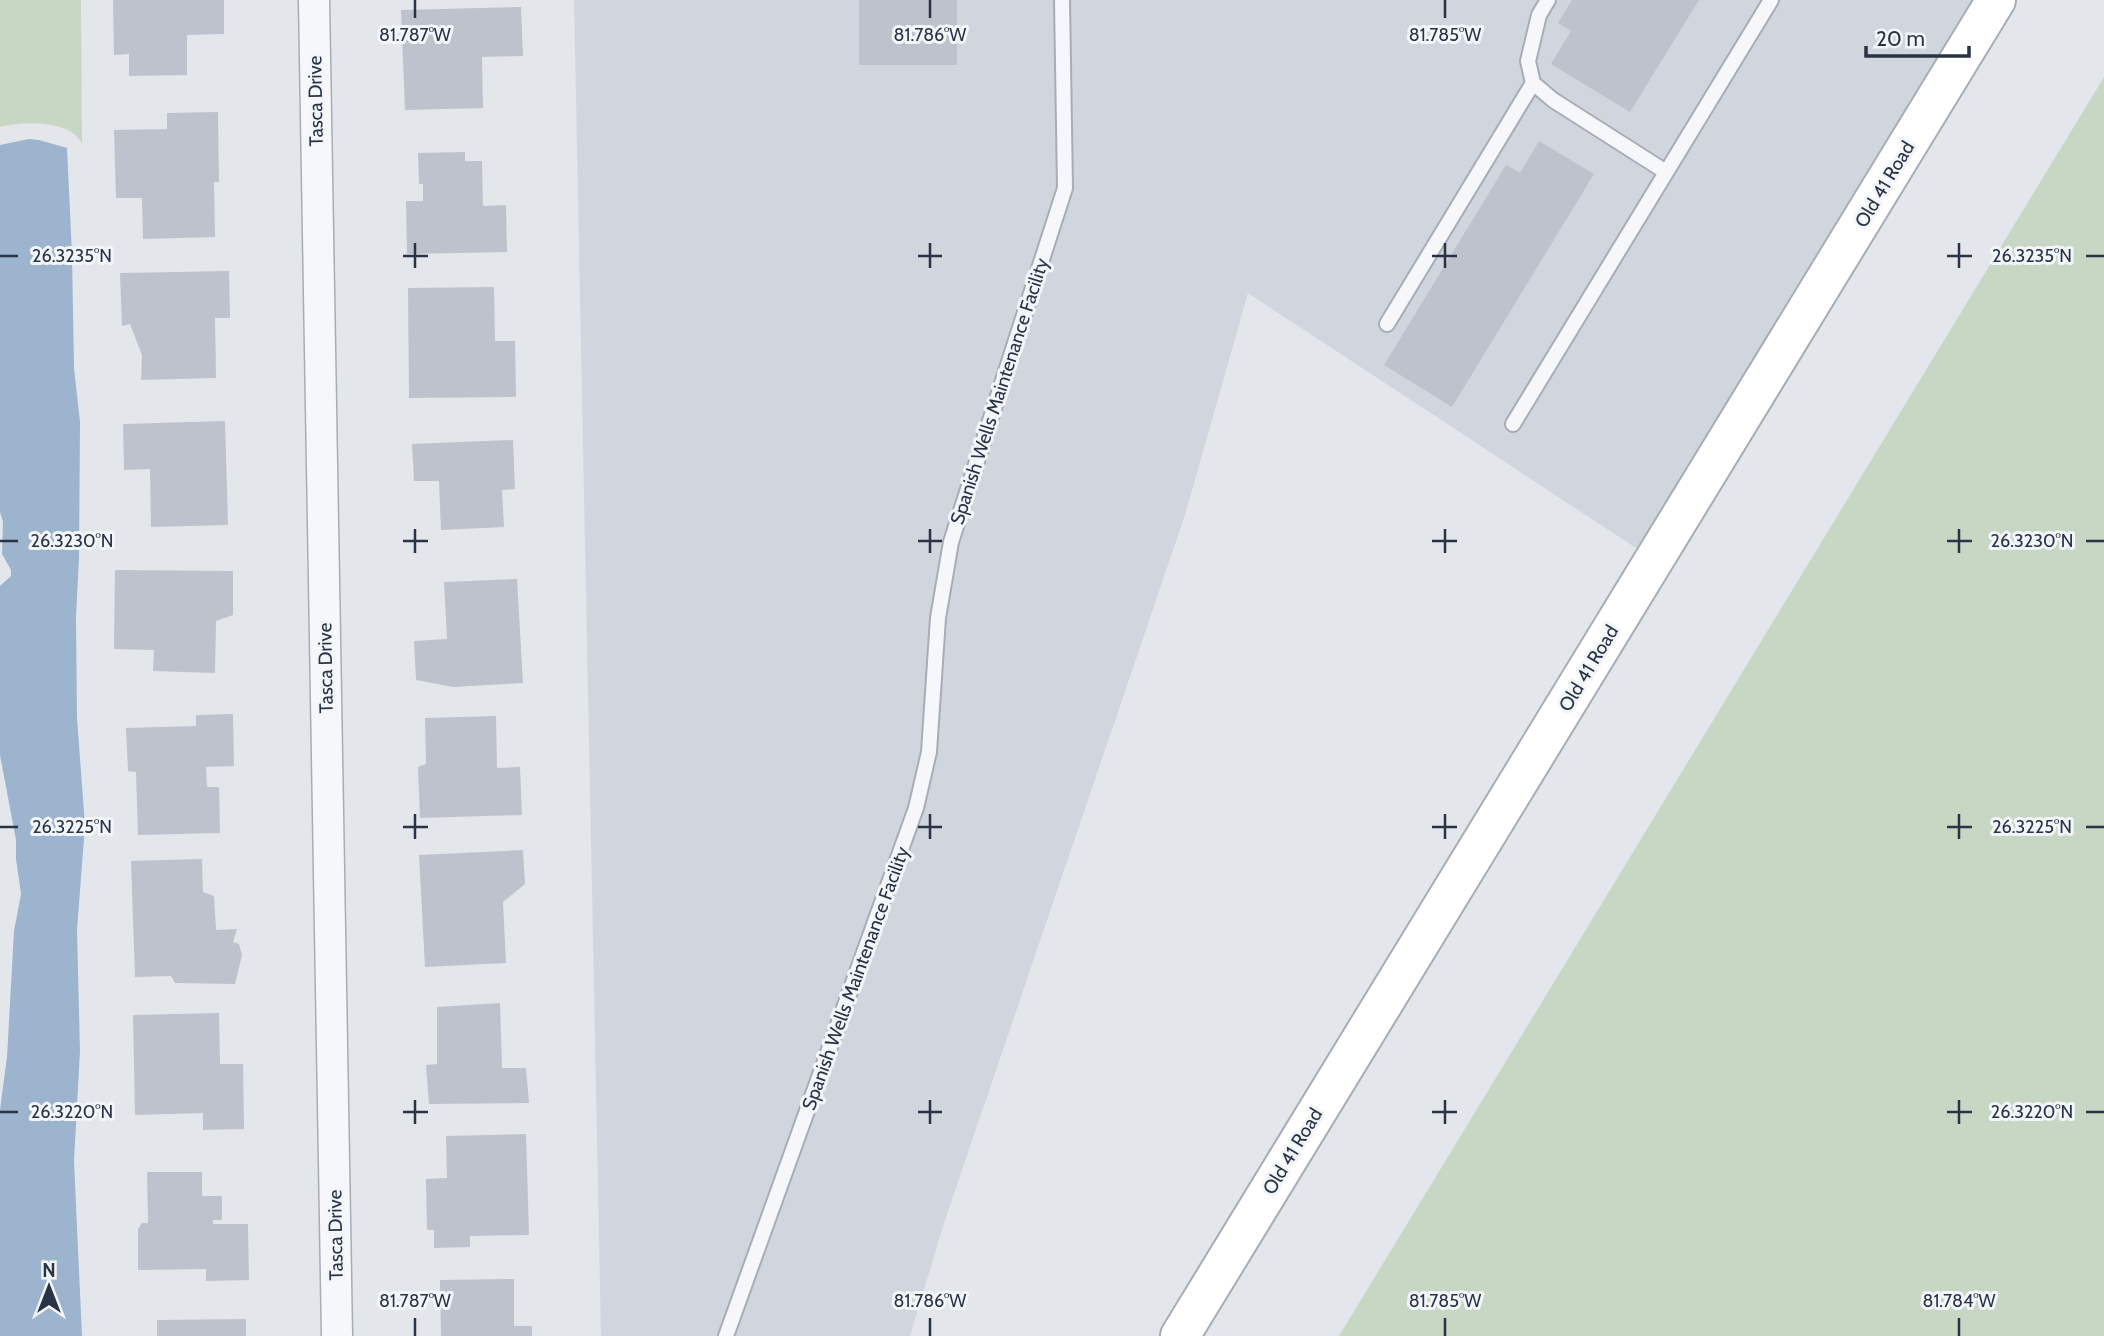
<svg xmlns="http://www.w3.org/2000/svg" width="2104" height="1336" viewBox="0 0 2104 1336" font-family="Cabin,sans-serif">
<rect width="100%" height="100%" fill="#e3e7ec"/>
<path fill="#d1d6de" d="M574,0H1975L1639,550L1248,293L1185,515L944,1223L910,1336H601Z"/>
<path fill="#c8d7c4" d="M0,0H81L82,144C71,119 22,121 0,127Z
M2104,77V1336H1339Z"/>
<path fill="#9cb4ce" d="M29,139L39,140L67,148L72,255L74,368L80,422L79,558L76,617L77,718L85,825L77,930L80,1051L74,1161L82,1336H0V1110L7,1057L14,931L21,894L16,859V840L0,755V586L11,576V570L2,554L3,522L0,512V145Z"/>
<path fill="#bdc2cc" d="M113,0H224V34L187,35V75L129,76V54L114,55Z
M859,0H957V65H859Z
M1572,0H1699L1630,112L1551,64L1571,31L1558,23Z
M521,7L523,56L482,57L483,108L405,110L401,10Z
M218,112L219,182H214L215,237L143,239L142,198H116L114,130L167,129V113Z
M1539,141L1594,174L1452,407L1384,365L1506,165L1520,173Z
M465,152V161H482L483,206L506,205L507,252L407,254L406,201H423V184H419L418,153Z
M229,271L230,318H215L216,378L141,380L142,355L130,324L122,326L120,273Z
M494,287L495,341H515L516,397L409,398L408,288Z
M225,421L228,525L151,527L150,469L124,470L123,424Z
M513,440L515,489L502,490L504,527L441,530L439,481H414L412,444Z
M115,570L233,571V615L216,621L215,673L153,671L154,650L114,649Z
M517,579L523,683L453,687L416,680L414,641L447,639L444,582Z
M233,714L234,766L206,767L207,787H219L220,833L138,835L136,772L128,771L126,728L196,726V715Z
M496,716L497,768L520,767L522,815L420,818L418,767L426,764L425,718Z
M523,850L525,884L503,902L506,963L425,967L419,855Z
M202,859L203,892L214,896L216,930L237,929L233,942L239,944L242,955L235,984L175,983L171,976L135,977L131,861Z
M500,1003L502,1068H526L529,1103L429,1104L426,1065L437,1064V1007Z
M219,1013L220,1064H243L244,1129L203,1130V1113L135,1115L133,1015Z
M526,1134L529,1235L470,1236V1247L434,1248V1230H427L426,1179L447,1178L446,1136Z
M147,1172H202V1196H222V1220H213V1224H248L249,1280L206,1281V1269L138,1270V1229L142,1223H148Z
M514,1279V1326H532V1336H441L440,1280Z
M246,1319V1336H157V1320Z"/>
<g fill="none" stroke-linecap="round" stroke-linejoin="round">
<defs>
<path id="lane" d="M1548,0L1539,15L1528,61L1533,83L1553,100L1666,172
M1387,324L1533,83
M1513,424L1771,0
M726,1336L916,808L929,752L938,618L951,542L1065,188L1062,0"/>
<path id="street" d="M314,0L337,1336"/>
<path id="secondary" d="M1180,1336L1996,0"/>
</defs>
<use href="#lane" stroke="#a7adb7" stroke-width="18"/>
<use href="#street" stroke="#a7adb7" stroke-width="33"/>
<use href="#secondary" stroke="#a7adb7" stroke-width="42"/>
<use href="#lane" stroke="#f6f7fa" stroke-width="14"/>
<use href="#street" stroke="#f6f7fa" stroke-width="30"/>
<use href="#secondary" stroke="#fff" stroke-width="38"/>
</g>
<path fill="none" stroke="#293346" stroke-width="2.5" d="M415,0V18M930,0V18M1445,0V18M415,243V268M930,243V268M1445,243V268M1959,243V268M0,256H18M403,256H428M918,256H942M1432,256H1457M1947,256H1972M2086,256H2104M415,529V553M930,529V553M1445,529V553M1959,529V553M0,541H18M403,541H428M918,541H942M1432,541H1457M1947,541H1972M2086,541H2104M415,814V839M930,814V839M1445,814V839M1959,814V839M0,827H18M403,827H428M918,827H942M1432,827H1457M1947,827H1972M2086,827H2104M415,1100V1124M930,1100V1124M1445,1100V1124M1959,1100V1124M0,1112H18M403,1112H428M918,1112H942M1432,1112H1457M1947,1112H1972M2086,1112H2104M415,1318V1336M930,1318V1336M1445,1318V1336M1959,1318V1336"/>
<g text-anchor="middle" stroke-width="6" stroke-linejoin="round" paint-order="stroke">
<g font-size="19" fill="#293346" stroke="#f3f6f9">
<text transform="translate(315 101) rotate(-91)" y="7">Tasca Drive</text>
<text transform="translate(1884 184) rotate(-59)" y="7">Old 41 Road</text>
<text transform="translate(999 391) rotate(-72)" y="7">Spanish Wells Maintenance Facility</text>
<text transform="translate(325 668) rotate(-91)" y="7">Tasca Drive</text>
<text transform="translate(1588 668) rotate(-59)" y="7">Old 41 Road</text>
<text transform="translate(855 978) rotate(-70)" y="7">Spanish Wells Maintenance Facility</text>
<text transform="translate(1292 1151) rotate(-59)" y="7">Old 41 Road</text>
<text transform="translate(335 1235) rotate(-91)" y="7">Tasca Drive</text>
</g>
</g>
<g font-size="18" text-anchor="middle" fill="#293346" stroke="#f3f6f9" stroke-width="6" stroke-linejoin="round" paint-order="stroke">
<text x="415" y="41">81.787°W</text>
<text x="930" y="41">81.786°W</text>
<text x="1445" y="41">81.785°W</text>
<text x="72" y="262">26.3235°N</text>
<text x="2032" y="262">26.3235°N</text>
<text x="72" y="547">26.3230°N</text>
<text x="2032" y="547">26.3230°N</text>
<text x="72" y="833">26.3225°N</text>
<text x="2032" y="833">26.3225°N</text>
<text x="72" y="1118">26.3220°N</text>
<text x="2032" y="1118">26.3220°N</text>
<text x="415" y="1307">81.787°W</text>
<text x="930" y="1307">81.786°W</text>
<text x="1445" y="1307">81.785°W</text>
<text x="1959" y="1307">81.784°W</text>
</g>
<g transform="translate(49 1287)" stroke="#f3f6f9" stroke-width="5" paint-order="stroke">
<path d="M0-5L12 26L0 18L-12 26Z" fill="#293346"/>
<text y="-10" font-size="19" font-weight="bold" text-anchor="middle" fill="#293346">N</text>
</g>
<path d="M1866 46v10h103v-10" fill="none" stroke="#293346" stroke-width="3.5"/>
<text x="1876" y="46" font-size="21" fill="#293346" stroke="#f3f6f9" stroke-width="5" paint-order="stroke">20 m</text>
</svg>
